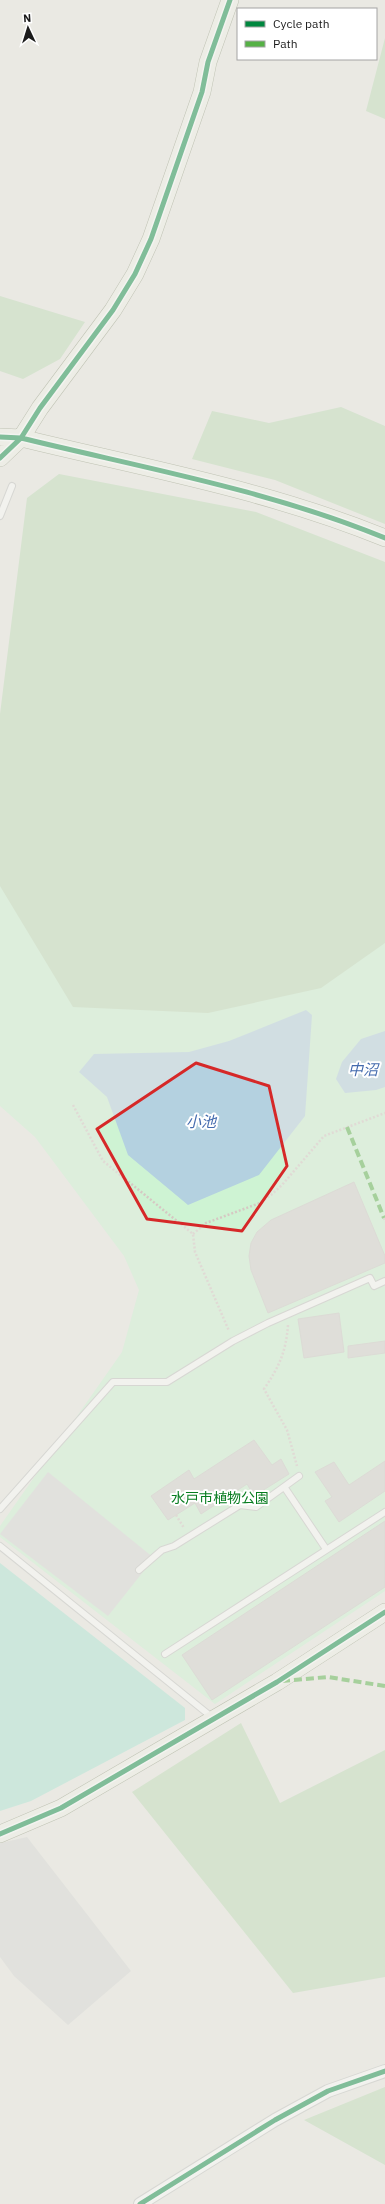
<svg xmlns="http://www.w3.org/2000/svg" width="385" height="2204" viewBox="0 0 385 2204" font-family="'IBM Plex Sans','Noto Sans JP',sans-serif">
<rect width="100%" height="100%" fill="#eae9e3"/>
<path fill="#bfdbb6" d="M385,38V119L366,111Z
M0,296L85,322L60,359L23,379L0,371Z
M341,407L385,426V524L275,480L192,459L212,411L269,423Z
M59,474L256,512L385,562V975L168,1321L0,1040V714L27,498Z
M241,1723L280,1803L385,1750V1977L293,1993L132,1792Z
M385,2087V2165L304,2120Z"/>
<path fill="#cef3d3" d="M0,886L73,1007L208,1013L321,988L385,943V1591L215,1704L0,1537V1526L122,1352L139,1290L124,1256L35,1137L0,1106Z"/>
<path fill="#abe5d3" d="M0,1563L185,1708V1720L31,1801L0,1811Z"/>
<path fill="#d8d8d5" d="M48,1472L154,1558L108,1616L0,1534Z
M27,1837L131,1971L68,2025L14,1976L0,1957V1843Z"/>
<path fill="#b4d1e0" d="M306,1010L312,1015L305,1116L259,1175L188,1205L128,1155L107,1097L79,1072L94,1054L189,1052L229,1041Z
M385,1031V1087L376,1090L345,1093L336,1079L342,1062L361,1039Z"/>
<path fill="#d2d0cc" stroke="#cdcac4" d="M354,1182L385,1256V1263L268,1313L251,1270L249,1256L251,1243L257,1232L271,1220Z
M339,1313L344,1352L304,1358L298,1319Z
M385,1341V1353L348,1358V1346Z
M254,1440L272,1465L281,1459L289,1474L254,1496L247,1484L201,1514L195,1503L168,1520L151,1496L189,1470L194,1479Z
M385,1461V1491L339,1522L325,1501L332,1497L315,1472L334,1462L349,1485Z
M385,1521V1587L212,1700L182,1655Z"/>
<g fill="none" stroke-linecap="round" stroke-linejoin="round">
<defs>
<path id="lane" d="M0,516L12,486
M285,1488L326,1549
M0,1509L113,1382H167L233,1341L268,1323L370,1278L374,1286L385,1281
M0,1546L213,1718
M139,1570L162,1550L174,1546L240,1505L256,1507L299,1476
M165,1654L385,1512"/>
<path id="street" d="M140,2204L275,2120L328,2091L385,2071"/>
<path id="secondary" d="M0,437L21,438C144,468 268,490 385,538
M0,458L21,438L40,408L113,310L135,274L151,239L202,92L208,62L230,0
M0,1834L61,1808L277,1682L385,1612"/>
</defs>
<use href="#lane" stroke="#c2c2bf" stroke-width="8"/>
<use href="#street" stroke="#c2c2bf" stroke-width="14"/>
<use href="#secondary" stroke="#8f947b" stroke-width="18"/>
<path stroke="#d6c8c3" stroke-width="2.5" stroke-dasharray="2 2" stroke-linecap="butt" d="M73,1105L103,1161L193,1234L195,1252L229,1331
M384,1218L385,1222
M193,1234L206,1223L260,1203L271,1195L282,1185L324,1136L385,1113
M288,1325C286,1352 279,1367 264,1389L287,1430L297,1466
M176,1515L184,1528"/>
<use href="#lane" stroke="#fcfcfb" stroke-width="6"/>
<use href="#street" stroke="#fcfcfb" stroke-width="12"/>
<use href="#secondary" stroke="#f1f2e8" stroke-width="17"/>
<path stroke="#55b145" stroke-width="4" stroke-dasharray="8 4" stroke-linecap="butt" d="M347,1127L384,1218
M282,1681L328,1677L385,1686"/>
<defs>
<path id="cycleway" d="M0,437L21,438C144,468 268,490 385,538
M0,458L21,438L40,408L113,310L135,274L151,239L202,92L208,62L230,0
M0,1834L61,1808L277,1682L385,1612
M140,2204L275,2120L328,2091L385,2071"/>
</defs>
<use href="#cycleway" stroke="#fff" stroke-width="8"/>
<use href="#cycleway" stroke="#00873e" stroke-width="5"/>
</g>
<path d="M0 0H385V2204H0ZM196,1063L269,1086L287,1166L242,1231L147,1219L97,1129Z" fill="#eae9e3" fill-opacity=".55" fill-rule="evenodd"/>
<path fill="none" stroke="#d62828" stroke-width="3" stroke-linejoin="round" d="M196,1063L269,1086L287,1166L242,1231L147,1219L97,1129Z"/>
<g text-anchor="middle" stroke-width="4" stroke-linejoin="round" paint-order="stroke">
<g font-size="14" fill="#067c1f" stroke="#fff">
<text x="220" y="1503">水戸市植物公園</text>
</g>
<g font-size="15" font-style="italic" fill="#446bae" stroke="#fff">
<text x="363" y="1075">中沼</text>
<text x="201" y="1127">小池</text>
</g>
</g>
<rect x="237" y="8" width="140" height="52" fill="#ffffff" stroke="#a4a4a4"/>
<rect x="245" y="21" width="20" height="6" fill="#00873e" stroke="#a4a4a4"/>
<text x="273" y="28" font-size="12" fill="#1b1b1b">Cycle path</text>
<rect x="245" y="41" width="20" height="6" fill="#55b145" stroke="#a4a4a4"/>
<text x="273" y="48" font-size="12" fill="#1b1b1b">Path</text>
<g transform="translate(28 28) rotate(356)" stroke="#ffffff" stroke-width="3" paint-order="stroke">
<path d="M0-3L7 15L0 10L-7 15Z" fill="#1b1b1b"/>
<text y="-6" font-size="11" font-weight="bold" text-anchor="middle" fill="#1b1b1b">N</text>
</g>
</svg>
